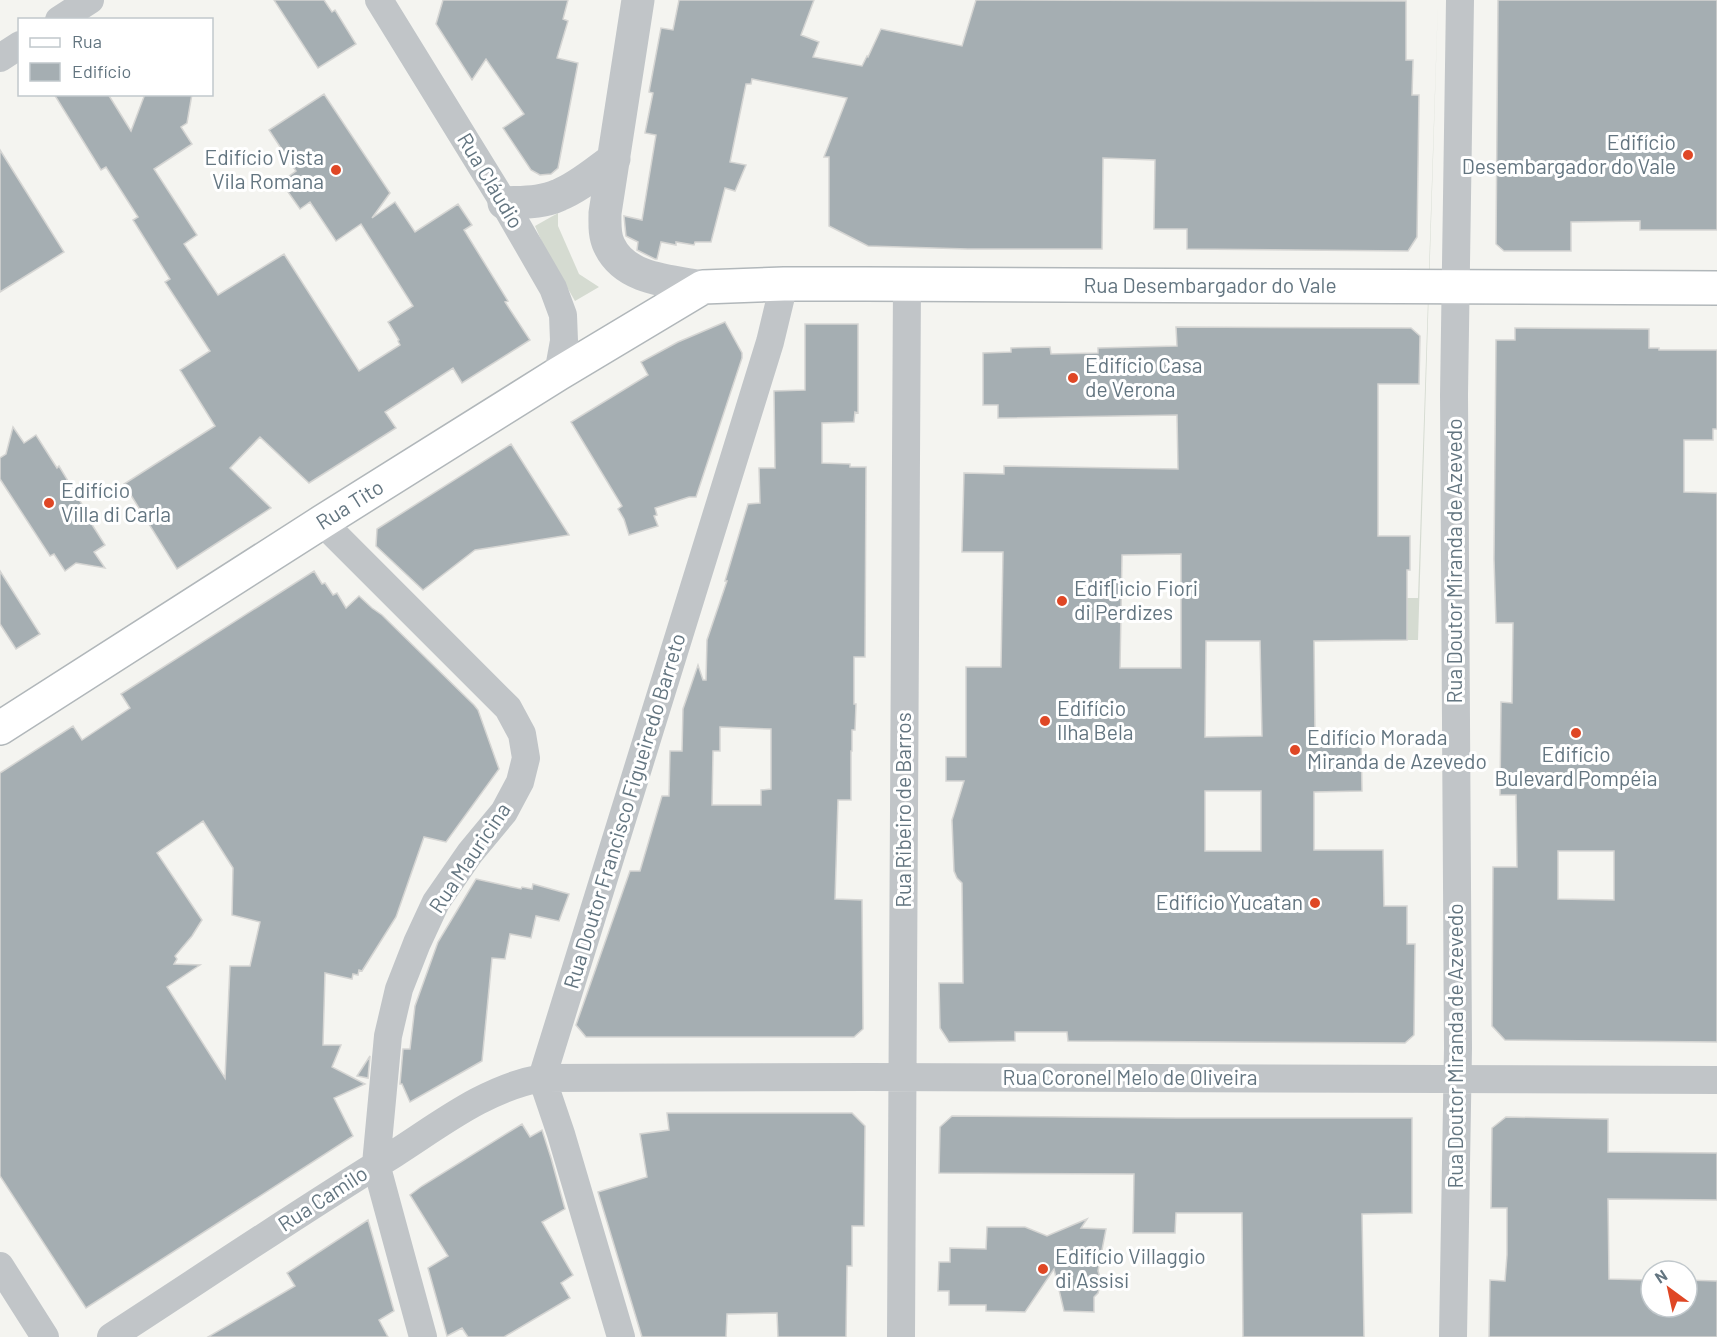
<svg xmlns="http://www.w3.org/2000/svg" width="1717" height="1337" viewBox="0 0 1717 1337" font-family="Barlow,sans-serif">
<rect width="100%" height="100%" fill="#f4f4f0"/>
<path fill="#d5dbd1" d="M1438,0L1418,640H1407V598H1418Z
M558,213V226L579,274L599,287L575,301L545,249L535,226Z"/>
<path fill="#a5aeb2" stroke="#d5d5d3" stroke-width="1.5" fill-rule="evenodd" d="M274,0H324L332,12L335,10L356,44L318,68Z
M443,0H568L563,19L568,21L557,58L578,63L558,168L551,174L540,175L531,170L503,128L524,114L486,59L472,80L436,24Z
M679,0H814L801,35L819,42L813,57L862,66L867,56L868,57L881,29L962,46L976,0L1406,1V60H1413L1412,95H1419L1417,237L1408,251L1187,249V229H1154L1155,160L1103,158L1102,249H968L868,246L829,226V157H824L847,98L752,79L751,84H746L730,162L746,165L735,191L725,188L711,242H695L694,245L676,242V245L661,242L657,259H655L637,250L638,242L626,236L624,216L642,220L656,135L645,133L653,93L649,92L661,28L673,30Z
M1498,0H1717V230H1640V221L1571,222V251H1504L1496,244Z
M54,94H108L131,131L145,94H192L187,123L181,127L192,144L154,169L197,235L184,244L218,295L284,254L359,371L400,345L398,341L399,340L388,322L413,306L361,224L336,241L310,202L300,209L281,182L296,171L269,130L324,94L390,193L372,218L395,202L415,232L458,204L472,225L464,230L508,301L505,302L530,340L462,383L453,368L385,412L396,428L309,483L260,437L230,468L271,508L177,569L124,484L215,426L180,370L210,351L165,282L170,279L133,220L138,217L106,167L101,170Z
M0,150L64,252L0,292Z
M725,322L742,353V358L696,497H689L655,508L657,515L654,516L658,526L629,535L624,519L618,509L622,506L571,422L648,375L641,362L678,342Z
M805,324H858V413L855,412L854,422L822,423V463L850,464V467H866L865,657H854V704H856L855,730H852V751H851V800H838L835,899L862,900L863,1029L854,1037H586L576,1025L630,871H640L662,796H669L670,751H682L683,709L698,665L703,680H706L707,640L727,581H725L748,504L760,503L759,468H775L774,391L805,390ZM720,727L771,729V789L761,790V805H712L713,751H720Z
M1176,327L1411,328L1420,336L1419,384H1378V536H1410V570H1407V640L1314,641L1315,736H1361L1362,791L1314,792V850H1383L1384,906H1407V944H1415L1414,1035L1405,1043L1068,1041L1067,1032H1015V1041L949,1042L940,1028L939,983H963L962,883L957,878L954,871L952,820L964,781H946V757H966V667H1001L1003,552H962L964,473L1004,474V466L1178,469L1177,415L998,418V405H983V353L1011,352V348L1050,347L1051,354L1098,353V348L1177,346ZM1181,554V668H1120L1122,555ZM1206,641H1260L1262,736L1205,737ZM1205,791H1261V851H1205Z
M1515,328L1649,329V348H1659V350H1717V429H1713V440H1684V492L1717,493V1042L1505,1040L1492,1026L1493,867H1517L1516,795H1500L1501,702L1512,703L1513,623H1496L1494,559L1496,340H1515ZM1558,851H1614V900L1558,899Z
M13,427L24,443L36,435L57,468L59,466L86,511L84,512L105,545L94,552L105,568L76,563L65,571L54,554L50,556L0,479V458L6,454Z
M511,444L569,535L475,550L423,590L376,546L377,529Z
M0,571L40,634L16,649L0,624Z
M314,571L322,584L325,583L333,595L337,593L346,608L359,596L372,608L382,615L474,705L478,710L499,769L446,842L424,837L396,917L362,971L359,970L358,975L353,974L352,979L325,973L323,1045H341L332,1067L365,1084L334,1098L353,1136L86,1308L0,1176V773L73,726L82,740L130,708L121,694ZM203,821L233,868L232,915L260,922L250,966H230L225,1078L167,987L200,965L174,964L177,959L175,956L192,936L202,920L157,853Z
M476,879L521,889L522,887L532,889L533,884L569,894L559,921L536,916L531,938L510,934L505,959L492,958L482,1061L410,1102L402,1084H400L403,1049H410L415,1006L438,942Z
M370,1056L368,1078L357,1076Z
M667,1113H852L865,1126L864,1226H852V1266H847L846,1337H778L777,1313L727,1314L726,1337H642L598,1192L647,1177L640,1134L669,1130Z
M952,1116L1176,1118H1412V1213L1362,1214L1364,1337H1243L1242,1213H1176L1175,1233H1133L1134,1174L939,1173L940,1127Z
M1506,1117L1608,1119V1152L1717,1153V1200L1608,1199L1609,1279L1651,1280V1307H1687V1280L1717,1281V1337H1489L1490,1280L1505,1281L1507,1255V1208H1491L1492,1128Z
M522,1124L530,1137L542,1130L551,1158L565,1209L542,1222L573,1275L561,1283L570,1298L504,1337H468L462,1328L447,1336L428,1268L448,1256L410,1195L422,1186Z
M1087,1219L1081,1228L1106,1229L1098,1271L1101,1281L1098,1293L1094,1297V1312L1064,1311L1054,1269L1025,1312L986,1311V1305H949V1291H938L939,1262H950V1248L986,1249L987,1227H1025L1047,1236Z
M368,1220L394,1311L379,1320L388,1337H208L295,1286L287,1273Z"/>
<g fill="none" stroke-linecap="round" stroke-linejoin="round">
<defs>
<path id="secondary" d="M0,728L322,522L558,374L703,287L784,284H865L1717,288"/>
</defs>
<use href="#secondary" stroke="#b1b7ba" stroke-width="36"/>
<path stroke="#c1c5c8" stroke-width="28" d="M379,0L504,203L553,288L563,315L564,341L558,374
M59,20L90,0
M0,58L20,45
M322,522L508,708L522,734L526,758L520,782L504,812L470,853L436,902L417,943L399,989L388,1036L376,1164L423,1337
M0,1266L45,1337
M111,1337C205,1276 298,1213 394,1154C441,1124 486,1088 542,1078L867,1077L1717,1080
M621,1337L561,1134L542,1078L770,342L784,284
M901,1337L907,284
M1453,1337L1458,1048L1454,395L1460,0"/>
<path stroke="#c1c5c8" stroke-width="33" d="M638,0L605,213C605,223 604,235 609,245C625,280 670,281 703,287
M504,203C522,202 542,203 559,195C579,187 597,171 614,159"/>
<use href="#secondary" stroke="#fff" stroke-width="33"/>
</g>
<g fill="#df4725" stroke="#fff" stroke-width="2">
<circle cx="1688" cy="155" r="6"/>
<circle cx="336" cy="170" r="6"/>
<circle cx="1073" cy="378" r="6"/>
<circle cx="49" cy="503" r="6"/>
<circle cx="1062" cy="601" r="6"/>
<circle cx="1045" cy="721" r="6"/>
<circle cx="1576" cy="733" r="6"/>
<circle cx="1295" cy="750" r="6"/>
<circle cx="1315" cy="903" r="6"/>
<circle cx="1043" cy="1269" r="6"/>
</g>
<g text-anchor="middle" stroke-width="6" stroke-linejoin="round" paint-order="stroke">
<g font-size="21" fill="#637580" stroke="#fff" text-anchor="start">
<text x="1676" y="150" text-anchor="end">Edifício<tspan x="1676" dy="24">Desembargador do Vale</tspan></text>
<text x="324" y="165" text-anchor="end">Edifício Vista<tspan x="324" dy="24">Vila Romana</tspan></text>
<text x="1085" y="373">Edifício Casa<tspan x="1085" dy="24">de Verona</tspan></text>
<text x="61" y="498">Edifício<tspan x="61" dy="24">Villa di Carla</tspan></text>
<text x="1074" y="596">Edif[icio Fiori<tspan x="1074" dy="24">di Perdizes</tspan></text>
<text x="1057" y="716">Edifício<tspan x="1057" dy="24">Ilha Bela</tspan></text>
<text x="1307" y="745">Edifício Morada<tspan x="1307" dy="24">Miranda de Azevedo</tspan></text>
<text x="1576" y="762" text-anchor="middle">Edifício<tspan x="1576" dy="24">Bulevard Pompéia</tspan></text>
<text x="1303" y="910" text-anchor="end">Edifício Yucatan</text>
<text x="1055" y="1264">Edifício Villaggio<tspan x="1055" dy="24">di Assisi</tspan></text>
</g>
<g font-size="21" fill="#637580" stroke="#fff">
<text transform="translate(490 181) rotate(59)" y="7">Rua Cláudio</text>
<text x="1210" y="293">Rua Desembargador do Vale</text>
<text transform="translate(350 505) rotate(-32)" y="7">Rua Tito</text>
<text transform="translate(1455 561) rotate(-90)" y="7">Rua Doutor Miranda de Azevedo</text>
<text transform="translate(904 810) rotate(-90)" y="7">Rua Ribeiro de Barros</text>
<text transform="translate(625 811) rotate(-73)" y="7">Rua Doutor Francisco Figueiredo Barreto</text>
<text transform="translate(470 858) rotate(-56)" y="7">Rua Mauricina</text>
<text transform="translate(1456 1046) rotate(-90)" y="7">Rua Doutor Miranda de Azevedo</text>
<text x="1130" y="1085">Rua Coronel Melo de Oliveira</text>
<text transform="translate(323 1199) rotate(-33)" y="7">Rua Camilo</text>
</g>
</g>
<rect x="18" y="18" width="195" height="78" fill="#ffffff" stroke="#c1c8cc" stroke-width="1.5"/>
<rect x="30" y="38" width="30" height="9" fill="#ffffff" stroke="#c1c8cc" stroke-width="1.5"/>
<text x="72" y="48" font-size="18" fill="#637580">Rua</text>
<rect x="30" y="63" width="30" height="18" fill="#a5aeb2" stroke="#c1c8cc" stroke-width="1.5"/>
<text x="72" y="78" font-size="18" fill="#637580">Edifício</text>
<g transform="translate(1669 1289) rotate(327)"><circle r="28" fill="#ffffff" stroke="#c1c8cc" stroke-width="1.5"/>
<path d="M0-4.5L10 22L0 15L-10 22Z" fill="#df4725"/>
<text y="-9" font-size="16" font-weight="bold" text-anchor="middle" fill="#637580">N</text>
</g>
</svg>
